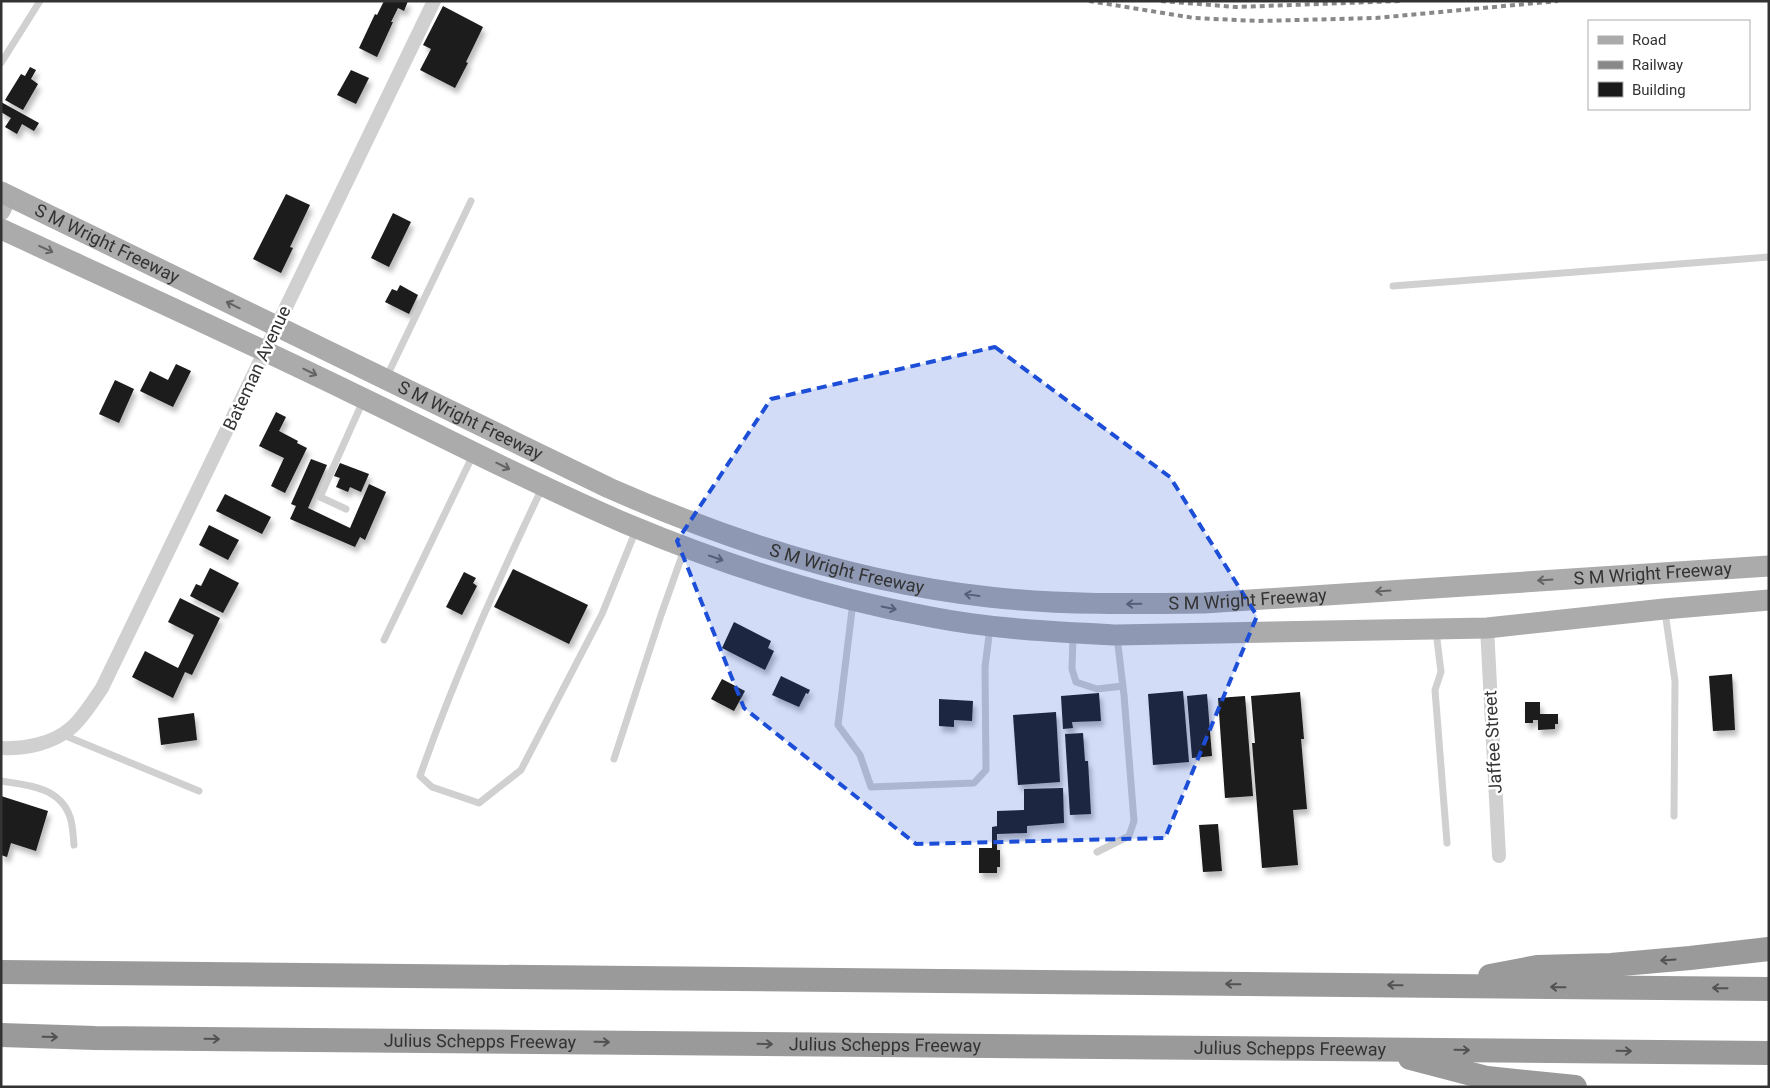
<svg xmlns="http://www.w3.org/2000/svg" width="1770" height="1088" viewBox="0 0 1770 1088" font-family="Roboto,sans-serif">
<defs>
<filter id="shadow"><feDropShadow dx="3" dy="5.5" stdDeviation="2.5" flood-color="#0004"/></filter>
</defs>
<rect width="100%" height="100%" fill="#fff"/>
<path fill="#1a1a1a" filter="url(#shadow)" d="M384,1H408L404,11L398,8L391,22H393L377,57L359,48L375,14L377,15Z
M443,6L483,27L466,62L468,63L455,88L420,70L431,49L423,45Z
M30,67L36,70L31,79L38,84L23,110L5,100L21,74L25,76Z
M351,70L369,78L356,104L337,95Z
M1,102L39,123L34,131L22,124L17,134L5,127L11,118L1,112Z
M286,194L310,205L290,247L293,248L281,273L253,259Z
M393,213L411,222L389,267L371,258Z
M400,285L418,295L409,314L385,302L392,289L397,291Z
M176,364L191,371L173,407L140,391L150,371L168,380Z
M115,380L134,389L119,423L99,414Z
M276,412L286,417L279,431L298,441L297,443L307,448L285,493L271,486L284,458L259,446Z
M311,459L327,465L308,508L350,528L369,484L386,492L365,540L360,537L355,547L290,519L296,506L291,504Z
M340,463L369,474L361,492L350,487L348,492L336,487L340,478L334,476Z
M225,494L271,517L262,534L216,511Z
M209,525L239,540L228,560L199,545Z
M210,568L239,583L223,613L190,596L196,584L201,586Z
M513,569L588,605L569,644L494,607Z
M464,572L476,578L473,583L477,586L462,615L446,607Z
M180,598L220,618L192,675L185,672L173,698L132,677L145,651L178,668L194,635L168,622Z
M734,622L771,641L768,648L774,651L765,670L722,648Z
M1732,674L1735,730L1713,731L1709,676Z
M781,676L810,690L808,694L806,693L799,707L772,695Z
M722,679L745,691L734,711L711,699Z
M1183,691L1189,762L1153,765L1148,694Z
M1300,692L1304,739H1301L1307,809L1293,810L1298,865L1262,868L1252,743H1255L1251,696Z
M1099,693L1101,721L1072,722L1073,728L1063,729L1061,696Z
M1207,694L1212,756L1192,758L1187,696Z
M1245,696L1253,796L1225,798L1218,698Z
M939,699L973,701L972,721L954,720V727L939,726Z
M1525,702H1540V714H1558V724H1555V729L1538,730V720H1533V723H1525Z
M1056,712L1060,782L1018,785L1013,715Z
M194,713L197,740L161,745L158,718Z
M1083,733L1085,761H1088L1091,814L1070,815L1065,734Z
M1063,788L1064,823L1027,826V833L997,834V811L1024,810V789Z
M1,796L48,811L36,851L11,843L7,857L1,855Z
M1218,824L1222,871L1203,872L1199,825Z
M997,826V850H1000V867H997V873H979V848H992V827Z"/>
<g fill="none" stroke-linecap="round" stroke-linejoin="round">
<path stroke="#d0d0d0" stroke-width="7" d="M1,63L40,1
M1393,286L1769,257
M387,376L471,201
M542,488C497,583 454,678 420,776L432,787L479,803L521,770L602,614L636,530
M346,509L320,497L363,401
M853,602L838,725L860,755L871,787L974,783L986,770L985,667L990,628
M1665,612L1675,681L1674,816
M1436,631L1441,672L1435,690L1447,843
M1073,636L1072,669L1076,682L1097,689L1123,686
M384,640L473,455
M61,734L199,791
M614,759L661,615L684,550
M1,781C28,785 60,787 70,817C73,825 73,836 74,845
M1097,852L1129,836L1134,821L1124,695L1117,637"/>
<path stroke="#d0d0d0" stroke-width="14" d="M1487,628L1499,856
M1,748C25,749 52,744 71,728C83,718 93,701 102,688L434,1"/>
<path stroke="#bdbdbd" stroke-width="19" d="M1,211L8,196"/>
<g stroke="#ababab" stroke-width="21">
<path id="s1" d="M1,192L609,488C727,540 859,583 989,597C1060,605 1132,604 1204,603L1769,566"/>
<path d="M1,229C118,283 235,336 350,392C442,436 533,484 627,524C725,565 826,598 931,617C992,629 1055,632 1116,635L1487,628L1664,609L1769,600"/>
</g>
<g stroke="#9a9a9a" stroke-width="24">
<path d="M1,972L1769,989"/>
<path d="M1490,976L1537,967L1611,965L1690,958L1769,949"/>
<path id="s2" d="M1,1035L95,1038L1769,1053"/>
<path d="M1410,1058L1487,1078L1575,1087"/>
</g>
<path stroke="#888" stroke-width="4" stroke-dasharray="5 4" stroke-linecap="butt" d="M1089,1L1194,18L1258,21L1376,18L1558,1
M1161,1L1236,7L1400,1"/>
</g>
<defs><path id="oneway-shaft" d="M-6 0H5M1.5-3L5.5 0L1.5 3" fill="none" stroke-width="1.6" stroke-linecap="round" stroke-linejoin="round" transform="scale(1.25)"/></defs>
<g stroke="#636363">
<use href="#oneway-shaft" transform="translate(46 249) rotate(25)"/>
<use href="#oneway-shaft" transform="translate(233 305) rotate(-154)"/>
<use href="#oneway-shaft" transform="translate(310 372) rotate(26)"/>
<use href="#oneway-shaft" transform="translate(503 466) rotate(26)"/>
<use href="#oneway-shaft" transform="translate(716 558) rotate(19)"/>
<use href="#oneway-shaft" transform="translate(1545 580) rotate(176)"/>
<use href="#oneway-shaft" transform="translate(1383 591) rotate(176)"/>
<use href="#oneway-shaft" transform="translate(972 595) rotate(-172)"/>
<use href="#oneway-shaft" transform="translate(1134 604) rotate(179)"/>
<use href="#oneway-shaft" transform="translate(889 608) rotate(12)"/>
</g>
<g stroke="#525252">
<use href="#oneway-shaft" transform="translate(1668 960) rotate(176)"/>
<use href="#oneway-shaft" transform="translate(1233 984) rotate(-179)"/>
<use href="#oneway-shaft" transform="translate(1395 985) rotate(-179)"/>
<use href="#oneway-shaft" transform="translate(1558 987) rotate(-179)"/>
<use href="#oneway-shaft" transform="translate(1720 988) rotate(-179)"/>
<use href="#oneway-shaft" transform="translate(50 1037) rotate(1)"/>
<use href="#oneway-shaft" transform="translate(212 1039) rotate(1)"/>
<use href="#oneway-shaft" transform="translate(602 1042) rotate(1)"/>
<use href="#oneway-shaft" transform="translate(765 1044) rotate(1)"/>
<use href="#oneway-shaft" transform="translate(1462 1050) rotate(1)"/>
<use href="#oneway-shaft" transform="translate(1624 1051) rotate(1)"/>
</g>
<path fill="#1d4ed8" fill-opacity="0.2" stroke="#1d4ed8" stroke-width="4" stroke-dasharray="10 6" stroke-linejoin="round" d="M995,347L1170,477L1257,616L1165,838L916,844L744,708L677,541L771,399Z"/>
<g text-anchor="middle" stroke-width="5" stroke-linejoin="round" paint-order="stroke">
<g font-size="18" fill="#333" stroke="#fff">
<text dy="6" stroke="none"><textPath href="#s1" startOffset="118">S M Wright Freeway</textPath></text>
<text transform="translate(257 368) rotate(-65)" y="6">Bateman Avenue</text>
<text dy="6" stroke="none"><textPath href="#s1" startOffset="522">S M Wright Freeway</textPath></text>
<text dy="6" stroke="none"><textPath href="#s1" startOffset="928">S M Wright Freeway</textPath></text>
<text dy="6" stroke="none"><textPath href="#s1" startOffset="1738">S M Wright Freeway</textPath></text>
<text dy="6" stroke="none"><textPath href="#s1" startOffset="1332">S M Wright Freeway</textPath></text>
<text transform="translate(1493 742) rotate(-93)" y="6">Jaffee Street</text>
<text dy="6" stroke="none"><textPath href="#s2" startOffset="479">Julius Schepps Freeway</textPath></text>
<text dy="6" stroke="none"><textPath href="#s2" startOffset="884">Julius Schepps Freeway</textPath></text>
<text dy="6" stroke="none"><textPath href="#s2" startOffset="1289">Julius Schepps Freeway</textPath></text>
</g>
</g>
<rect width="1770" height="1088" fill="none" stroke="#333333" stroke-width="5"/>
<rect x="1588" y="20" width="162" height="90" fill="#ffffff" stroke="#adadad"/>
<rect x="1598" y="36" width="25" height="8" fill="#ababab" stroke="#adadad"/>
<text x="1632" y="45" font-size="15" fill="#333333">Road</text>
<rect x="1598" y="61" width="25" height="8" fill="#888888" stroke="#adadad"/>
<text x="1632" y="70" font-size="15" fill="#333333">Railway</text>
<rect x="1598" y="82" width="25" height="15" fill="#1a1a1a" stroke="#adadad"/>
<text x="1632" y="95" font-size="15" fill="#333333">Building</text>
</svg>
